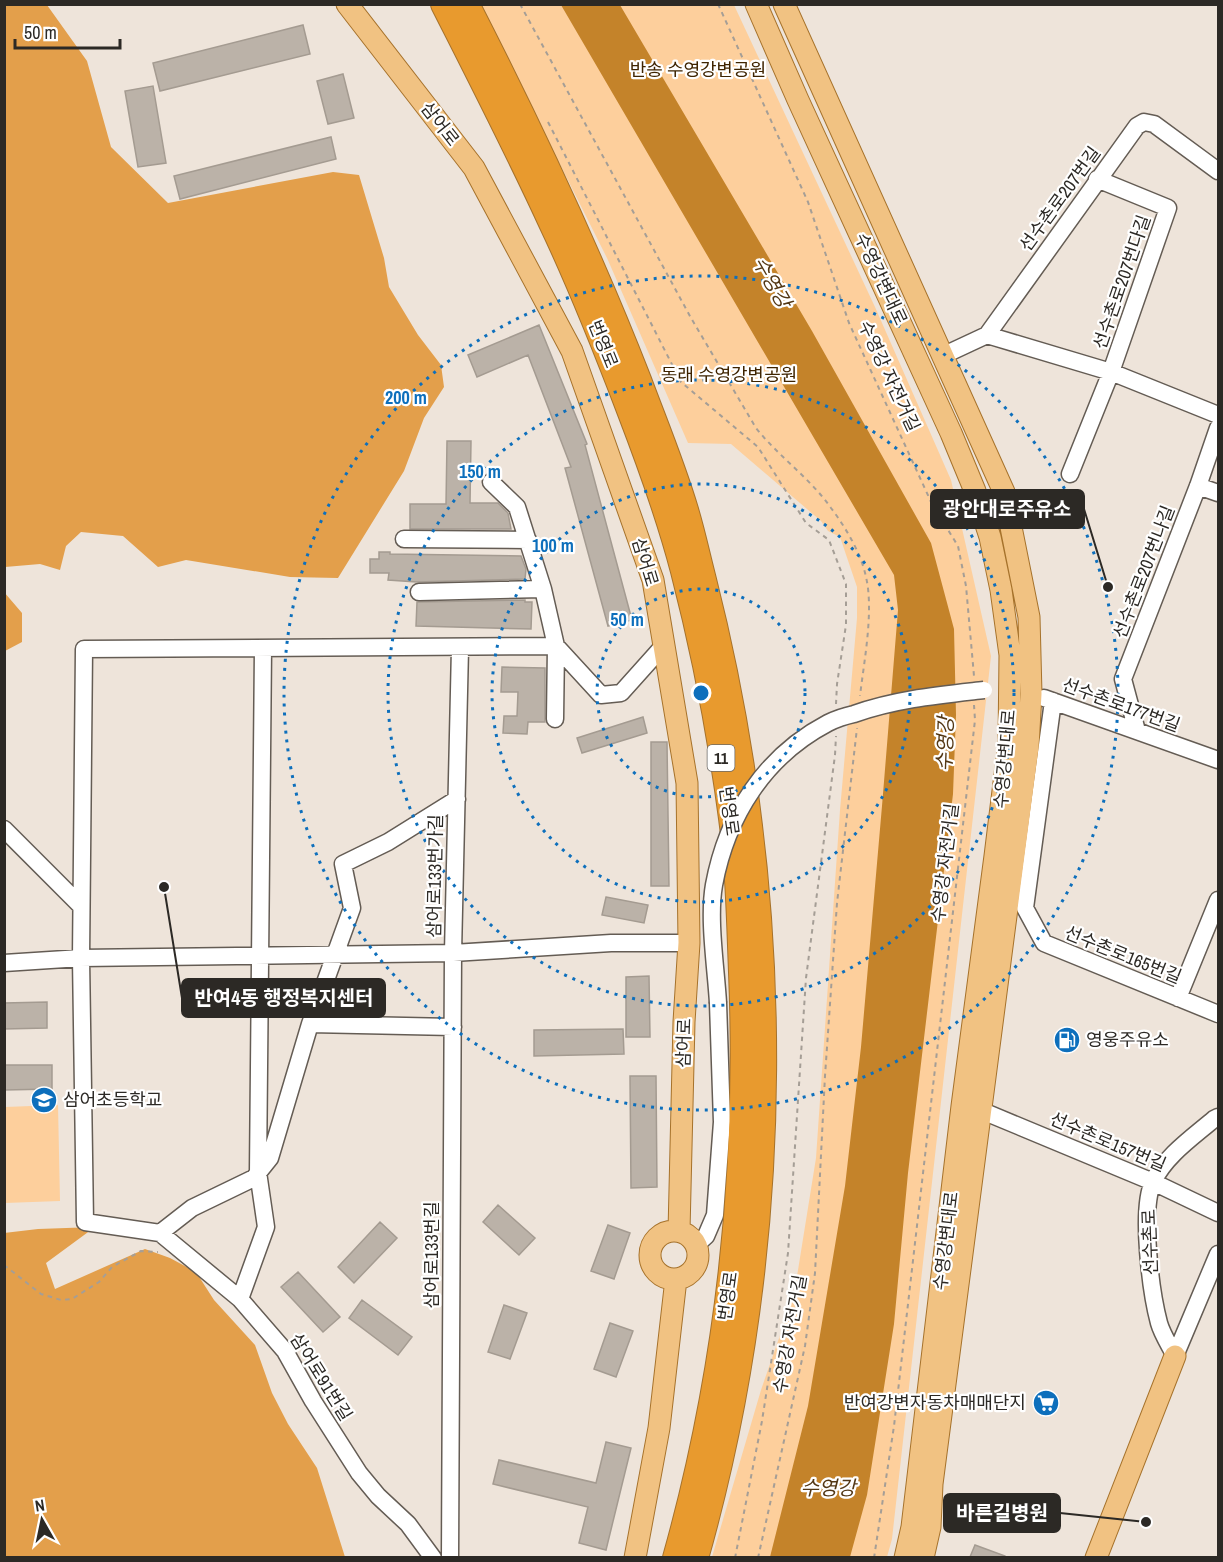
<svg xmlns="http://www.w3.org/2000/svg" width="1223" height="1562" viewBox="0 0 1223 1562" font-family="'Archivo Narrow','Noto Sans KR',sans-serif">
<rect width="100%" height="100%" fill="#eee4da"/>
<path fill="#fdcf9c" d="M480,5H734L875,307L951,480L991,656L892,1539L887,1557H712L761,1390L794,1295L816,1158L840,810L857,618V587L840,537L828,531L821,521L731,444L688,443L607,258Z
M58,1105L60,1201L5,1203V1107Z"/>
<path fill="#e39f4b" d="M5,4L47,5L87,61L111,147L168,203L333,172L359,175L384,258L389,287L418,335L441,365L444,387L424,418L404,471L338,578L290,577L186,560L158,567L123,536L81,532L66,546L60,570L40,564L5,567Z
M4,592L22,613V642L5,651Z
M95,1227L46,1263L55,1289L145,1249L170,1258L196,1272L214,1300L255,1345L272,1393L288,1424L317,1468L345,1557H5L4,1233L38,1229Z"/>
<path fill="#c4832a" d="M561,5H620L812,331L931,543L954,629L956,715L953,794L908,1173L894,1324L867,1495L850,1557H770L808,1406L845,1186L861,1047L882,806L898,610L894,575Z"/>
<path fill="#bbb2a8" stroke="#a49b91" stroke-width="1.5" d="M303,25L310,54L160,91L153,63Z
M343,74L354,118L328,124L317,81Z
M153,86L166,163L138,167L125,91Z
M331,137L336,159L180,199L174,176Z
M539,325L587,444L585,445L632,620L608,626L565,468L571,467L528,355L477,377L468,355Z
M447,441H471L470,503H498L508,513L511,529H410V504H446Z
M379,552H390V554L521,556L526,569L525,579L417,582L388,580L389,573H370V559H379Z
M525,600V602H532L531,629L416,626L417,602Z
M502,667L545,668V722H528L527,734L503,733L504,716H517L518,692H501Z
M643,717L647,733L582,753L577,738Z
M651,742H667L669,886H651Z
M606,897L648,905L644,923L602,915Z
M649,976L650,1037H626V977Z
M47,1002V1028L4,1029V1003Z
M623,1029L624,1054L534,1056V1030Z
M4,1065H52V1089L4,1090Z
M630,1076H656L657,1187L631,1188Z
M498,1205L535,1238L519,1255L483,1222Z
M380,1222L397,1238L354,1283L338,1267Z
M608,1225L630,1233L614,1279L591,1271Z
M298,1272L340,1317L323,1332L281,1287Z
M362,1300L412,1337L398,1355L349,1318Z
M504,1305L527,1313L510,1359L488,1352Z
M610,1323L633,1331L616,1377L594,1369Z
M606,1442L631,1448L606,1550L579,1543L588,1507L493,1484L499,1460L596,1483Z
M975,1545L1005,1556V1557H970Z"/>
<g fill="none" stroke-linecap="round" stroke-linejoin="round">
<defs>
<path id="minor" d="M987,335L1111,372L1218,415
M942,356L987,335L1137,126L1144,122L1154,124L1218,171
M1070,474L1111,372L1168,208L1097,179
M491,482L517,507L543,589L556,646L555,719
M1198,486L1218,493
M404,539L528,540
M419,592L543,589
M1044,698L1218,760
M1053,701L1025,908L1044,943L1218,1014
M1137,731L1123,679L1198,486L1218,428
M4,829L81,906
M4,963L81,958L453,953L611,943H689
M1178,998L1218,900
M310,1024L453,1027
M980,1110L1153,1182L1218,1213
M160,1233L192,1208L254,1178L270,1158L310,1024L352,908L343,864L388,842L457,799
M696,1245L706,1236L715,1215L722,1122L718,1003
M240,1299L266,1227L258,1172L263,648
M1175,1356C1170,1346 1162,1334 1159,1323C1151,1293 1140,1210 1153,1182C1165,1156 1193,1137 1214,1119L1218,1117
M1175,1356L1218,1254
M433,1558L408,1524L378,1496L359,1473L313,1401L285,1351L240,1299L160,1233L85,1222L81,958L84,649L556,646L601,695L621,693L664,645
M450,1558L453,953L460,648"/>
<path id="major" d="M347,4L474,168L572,351L653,580L687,783L689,943L684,1022L679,1231
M756,4L798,100L951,433L975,491L990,537L1001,590L1010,655L1009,742L995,856L962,1106L912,1527L905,1558
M784,4L1004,492L1029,617L1031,694L1028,747L932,1484L930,1527L923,1558
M650 1255a24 24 0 1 1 48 0a24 24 0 1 1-48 0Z
M635,1558L659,1428L676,1279
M1096,1558L1175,1356"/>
<path id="highway" d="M443,4C480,77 517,149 551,223C580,284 605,347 629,410C649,462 669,517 683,571C704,652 720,735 731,818C738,869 739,921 741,972C749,1170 729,1366 675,1558
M467,4C530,127 589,252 639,380C655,423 673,466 686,510C693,533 698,557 704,580C785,899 786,1240 696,1558"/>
</defs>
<use href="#minor" stroke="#645c54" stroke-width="19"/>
<use href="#major" stroke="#a6722b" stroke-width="23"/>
<use href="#highway" stroke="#a6722b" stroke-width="26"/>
<path stroke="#a59e96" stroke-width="2" stroke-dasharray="4.5 4.5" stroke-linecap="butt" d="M520,4L691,318L756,428C779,457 810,478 831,508C846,528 861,553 866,577C874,611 864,661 860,696
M718,4L808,202L849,323L932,504L958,546L966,586L974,676
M548,122L681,382L758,447L806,523L829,540L846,584V625L837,684L836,704
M4,1265L41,1294L61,1300L72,1299L99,1282L112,1267L141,1251L158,1252
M735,1558L762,1421L788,1253L806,978L835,755L836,736
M758,1558L805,1346L815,1273L825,1076L837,903L857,728
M874,1558L894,1426L975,720L974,705"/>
<use href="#minor" stroke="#fff" stroke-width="16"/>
<use href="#major" stroke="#f1c282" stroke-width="21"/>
<use href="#highway" stroke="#e89a2e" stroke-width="24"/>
<defs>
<path id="minor-bridge" d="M718,1003C716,968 708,919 714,885C727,815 765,756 828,723C836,719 845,716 854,714C896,699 940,695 984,690"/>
</defs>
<use href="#minor-bridge" stroke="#645c54" stroke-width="19" stroke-linecap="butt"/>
<use href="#minor-bridge" stroke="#fff" stroke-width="16"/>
</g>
<g fill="none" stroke="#0d6fbc" stroke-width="3" stroke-dasharray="3 6">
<circle cx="701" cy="693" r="104"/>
<circle cx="701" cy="693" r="209"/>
<circle cx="701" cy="693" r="313"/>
<circle cx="701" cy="693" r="417"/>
</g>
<defs>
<symbol id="fuel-disc" viewBox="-11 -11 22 22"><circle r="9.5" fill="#0d6fbc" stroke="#fff"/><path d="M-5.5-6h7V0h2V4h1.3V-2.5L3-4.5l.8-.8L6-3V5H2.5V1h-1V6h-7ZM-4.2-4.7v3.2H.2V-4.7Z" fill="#fff"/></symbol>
<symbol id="school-disc" viewBox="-11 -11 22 22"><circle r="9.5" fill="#0d6fbc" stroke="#fff"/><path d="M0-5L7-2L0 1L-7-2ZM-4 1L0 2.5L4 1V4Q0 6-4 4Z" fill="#fff"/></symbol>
<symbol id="supermarket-disc" viewBox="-11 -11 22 22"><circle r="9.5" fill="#0d6fbc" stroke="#fff"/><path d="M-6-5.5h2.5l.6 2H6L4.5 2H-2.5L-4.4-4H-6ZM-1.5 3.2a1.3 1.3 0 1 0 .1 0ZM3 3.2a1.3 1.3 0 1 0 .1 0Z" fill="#fff"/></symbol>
</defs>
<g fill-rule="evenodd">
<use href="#fuel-disc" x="1052" y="1025" width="30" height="30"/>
<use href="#school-disc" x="29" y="1085" width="30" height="30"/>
<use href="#supermarket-disc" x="1031" y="1388" width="30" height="30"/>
</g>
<g text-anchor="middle" stroke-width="4.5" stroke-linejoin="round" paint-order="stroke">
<rect fill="#fff" stroke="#6b6966" stroke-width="1.5" x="707.5" y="745" width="27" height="26" rx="4.5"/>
<g font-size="16" font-weight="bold" fill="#2c2925">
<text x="721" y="764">11</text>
</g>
<g font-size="18" fill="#3f2400" stroke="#fff">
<text x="698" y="76">반송 수영강변공원</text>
<text x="729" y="381">동래 수영강변공원</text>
</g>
<g font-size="18" fill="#2c2925" stroke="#fff">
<text transform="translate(440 124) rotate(52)" y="6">삼어로</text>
<text transform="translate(1060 199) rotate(-54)" y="6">선수촌로207번길</text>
<text transform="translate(881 279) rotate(65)" y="6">수영강변대로</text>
<text transform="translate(1122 282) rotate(-71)" y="6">선수촌로207번다길</text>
<text transform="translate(603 344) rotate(68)" y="6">번영로</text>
<text transform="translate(889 376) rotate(65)" y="6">수영강 자전거길</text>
<text transform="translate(645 562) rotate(73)" y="6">삼어로</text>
<text transform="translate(1144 572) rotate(-69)" y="6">선수촌로207번나길</text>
<text transform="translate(1121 705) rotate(20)" y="6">선수촌로177번길</text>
<text transform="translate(1005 759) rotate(-85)" y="6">수영강변대로</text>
<text transform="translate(729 811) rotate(82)" y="6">번영로</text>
<text transform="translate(945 863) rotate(-83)" y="6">수영강 자전거길</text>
<text transform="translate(435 876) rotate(-89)" y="6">삼어로133번가길</text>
<text transform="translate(1123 955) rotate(22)" y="6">선수촌로165번길</text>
<text transform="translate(684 1043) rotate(-88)" y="6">삼어로</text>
<text transform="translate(1108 1142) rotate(23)" y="6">선수촌로157번길</text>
<text transform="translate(946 1241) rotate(-83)" y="6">수영강변대로</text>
<text transform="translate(1150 1242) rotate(-92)" y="6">선수촌로</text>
<text transform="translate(432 1255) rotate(-90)" y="6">삼어로133번길</text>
<text transform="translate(728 1296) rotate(-82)" y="6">번영로</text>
<text transform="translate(790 1334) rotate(-80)" y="6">수영강 자전거길</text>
<text transform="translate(321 1377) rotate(58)" y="6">삼어로91번길</text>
</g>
<g font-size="18" fill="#2c2925" stroke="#fff" text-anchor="start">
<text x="1086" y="1046">영웅주유소</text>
<text x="63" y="1106">삼어초등학교</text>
<text x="1026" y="1409" text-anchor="end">반여강변자동차매매단지</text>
</g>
<g font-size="20" font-style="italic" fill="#543815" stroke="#fff">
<text transform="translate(772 282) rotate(60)" y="7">수영강</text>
<text transform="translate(945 744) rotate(-88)" y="7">수영강</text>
<text x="828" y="1495">수영강</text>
</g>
</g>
<circle cx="701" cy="693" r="9" fill="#0d6fbc" stroke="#fff" stroke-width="3"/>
<g font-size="18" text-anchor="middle" font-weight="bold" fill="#0d6fbc" stroke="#fff" stroke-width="4.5" stroke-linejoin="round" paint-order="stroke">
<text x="406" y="404">200 m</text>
<text x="480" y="478">150 m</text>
<text x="553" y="552">100 m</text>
<text x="627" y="626">50 m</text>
</g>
<path fill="none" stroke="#2c2925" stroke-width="2" d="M1108 587L1084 509M164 887L182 998M1146 1522L1060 1513"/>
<g fill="#2c2925" stroke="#fff" stroke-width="2">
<circle cx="1108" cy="587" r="6"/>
<circle cx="164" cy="887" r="6"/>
<circle cx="1146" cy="1522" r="6"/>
</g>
<g fill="#2c2925" stroke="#2c2925" stroke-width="2">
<rect x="931" y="490" width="153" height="38" rx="6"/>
<rect x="182" y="979" width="203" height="38" rx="6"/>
<rect x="944" y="1494" width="116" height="38" rx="6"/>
</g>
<g font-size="20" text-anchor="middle" font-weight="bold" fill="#fff">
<text x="1007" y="516">광안대로주유소</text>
<text x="284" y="1005">반여4동 행정복지센터</text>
<text x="1002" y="1520">바른길병원</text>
</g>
<rect width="1223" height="1562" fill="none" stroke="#2c2925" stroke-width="12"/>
<g transform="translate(42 1520) rotate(351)" stroke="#ffffff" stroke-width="4.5" paint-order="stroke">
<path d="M0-4.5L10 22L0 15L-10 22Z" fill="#2c2925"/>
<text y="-9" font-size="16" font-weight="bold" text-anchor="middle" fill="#2c2925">N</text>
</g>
<path d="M15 39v9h105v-9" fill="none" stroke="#2c2925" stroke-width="3"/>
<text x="24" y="39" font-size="18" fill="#2c2925" stroke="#ffffff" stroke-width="4.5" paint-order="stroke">50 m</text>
</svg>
